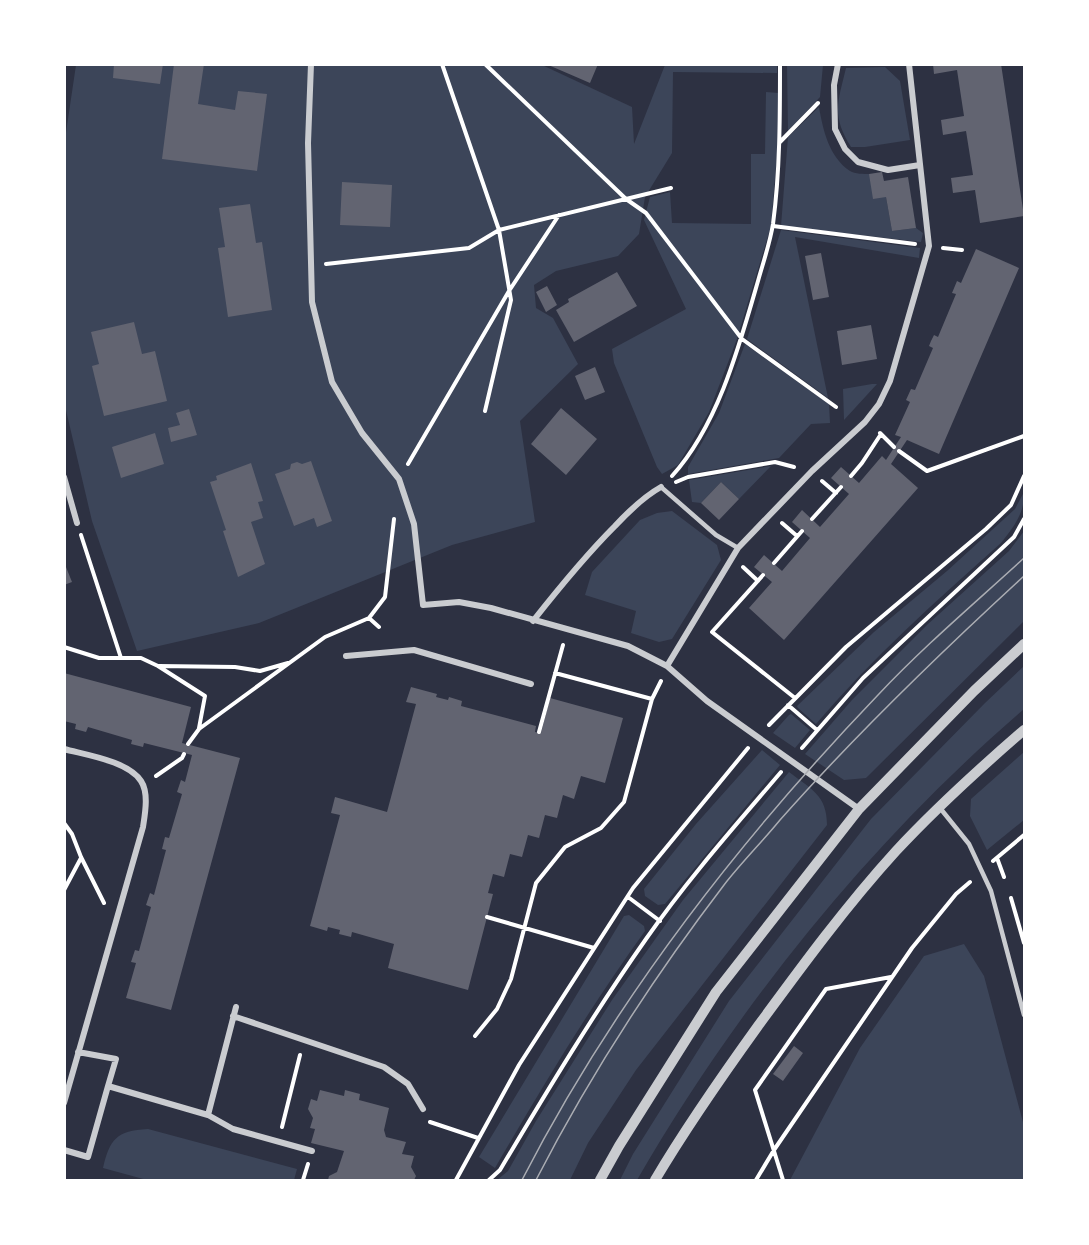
<svg xmlns="http://www.w3.org/2000/svg" width="1089" height="1245" viewBox="0 0 1089 1245" font-family="'PT Sans',sans-serif">
<rect width="100%" height="100%" fill="#2d3142"/>
<path fill="#3c4559" d="M76,65H542L632,107L634,144L665,65H777V73L673,72L672,153L645,197L639,234L618,256L556,271L534,285L536,308L553,318L578,364L520,421L535,522L452,545L259,623L137,651L92,521L65,406L64,146Z
M787,65H823L820,97L788,131Z
M885,67L900,81L910,140L865,147H851C831,115 838,102 846,68Z
M766,92L779,93L777,154L771,226L737,339L709,412L678,465L662,474L657,467L614,363L612,349L686,309L644,220L650,197L670,192L672,223L751,224V154H765Z
M819,107C823,130 829,157 850,171C855,174 864,174 869,174L886,197L892,231L916,228L923,233L921,242L781,226L788,137Z
M781,230L920,248L919,258L795,237L828,398L747,339Z
M745,344L829,404L830,423L811,424L779,458L688,474V467L719,413Z
M872,384H877L844,420L843,389Z
M771,466L739,499L721,482L701,503L692,502L689,480Z
M1024,492C1025,513 1013,528 1001,543C936,601 872,658 816,724L798,708L797,706L874,632L947,571L1015,509Z
M672,511L717,545L721,560L672,639L659,642L631,633L636,611L585,595L592,572L640,520L657,513Z
M1024,531V621L866,778L844,780L805,754L852,700L928,624L1009,551Z
M1024,666V709C870,842 739,1004 637,1180H620L633,1154L729,1001L871,819L985,703Z
M791,714L810,730L795,748L773,733L789,715Z
M762,750L780,765L665,904L658,905L645,896L644,889L696,824Z
M1024,752V820L987,850L970,816L971,799Z
M789,772C811,789 827,795 827,825L636,1070L588,1143L570,1180H497L508,1171L536,1121L612,1000L683,900Z
M629,915L644,926L645,931C590,1007 542,1087 495,1168L479,1157L624,916Z
M964,944L984,976L1024,1126V1180H790L860,1048L924,956Z
M148,1129L297,1169L294,1180H147L103,1168C110,1139 116,1131 148,1129Z"/>
<path fill="#626471" d="M114,64H163L160,84L113,78Z
M174,64H204L198,104L235,110L238,91L267,94L257,171L162,159Z
M546,64H598L590,83Z
M933,64H1001L1024,216L980,223L975,190L953,193L951,178L973,175L966,131L943,135L941,120L964,116L957,70L934,74Z
M882,172L884,181L908,177L916,228L892,231L886,197L873,199L869,174Z
M342,182L392,185L390,227L340,225Z
M250,204L256,243L262,242L272,310L228,317L218,248L225,247L219,208Z
M976,249L1019,268L939,454L907,440L891,464L918,488L784,640L749,608L772,582L754,567L764,555L782,571L810,538L792,522L802,510L820,527L849,494L831,478L841,467L859,483L882,456L886,460L901,437L895,435L910,402L906,400L911,389L915,390L933,348L929,346L931,341L934,335L938,337L956,294L952,293L957,281L961,283Z
M821,253L829,297L813,300L805,256Z
M617,272L637,306L574,342L556,310L569,302L568,299Z
M547,286L557,305L546,312L536,292Z
M134,322L142,354L155,351L167,401L104,416L92,366L99,364L91,332Z
M871,325L877,359L842,365L837,331Z
M595,367L605,392L585,400L575,376Z
M561,408L597,439L566,475L531,444Z
M189,409L197,435L171,442L168,428L180,425L176,413Z
M155,433L164,464L121,478L112,447Z
M311,461L332,521L317,527L314,518L294,526L275,474L290,469L291,464L297,462L302,464Z
M251,463L263,501L258,502L263,518L251,522L265,564L238,577L223,531L226,530L210,482L217,480L216,476Z
M721,482L739,499L719,520L701,503Z
M64,562L72,582L64,585Z
M64,673L191,707L182,743L240,758L171,1010L126,998L136,963L131,962L135,950L139,951L151,907L146,905L150,893L154,895L166,850L162,849L165,837L169,838L182,794L177,792L181,780L185,782L192,755L144,743L143,747L131,744L132,740L88,727L86,732L75,729L76,724L64,721Z
M411,687L437,694L436,697L448,700L449,697L462,701L461,706L536,726L535,732L541,733L550,698L623,718L605,783L581,776L574,799L563,795L557,818L545,815L539,838L528,835L522,857L510,854L504,877L493,874L488,893L493,894L468,990L388,968L394,944L352,932L351,937L339,934L340,930L328,927L327,931L310,926L340,815L331,813L335,797L387,812L416,704L406,702Z
M794,1046L803,1053L783,1081L773,1074Z
M320,1090L344,1096L345,1090L360,1094L359,1100L389,1108L384,1130L386,1137L406,1142L402,1154L414,1156L411,1167L416,1176L414,1180H328L329,1176L337,1172L344,1151L311,1143L315,1129L310,1128L313,1118L308,1109L311,1099L317,1101Z"/>
<g fill="none" stroke-linecap="round" stroke-linejoin="round">
<path stroke="#fff" stroke-width="4" d="M442,64L499,230L511,300L485,411
M485,64L626,199L646,213L742,339L836,407
M780,142L818,103
M773,226L915,244
M943,248L962,250
M326,264L469,248L499,230L671,188
M880,433L894,447
M899,451L927,471L1024,436
M408,464L509,291L559,215
M672,476C718,425 739,347 758,281C763,263 770,243 773,224C780,171 780,118 780,64
M851,476L862,463L881,434
M822,481L836,493
M676,482L688,477L775,462L794,467
M812,519L841,487
M782,523L797,536
M81,535L121,658
M774,563L802,531
M743,567L758,581
M763,575L712,632L795,698
M369,618L385,597L394,519
M64,647L99,658H141L158,666L205,696L199,728
M159,666L235,667L260,671L288,663
M555,673L652,699
M788,705L817,730
M769,725L846,647L986,529L1011,505L1024,476
M539,732L563,645
M188,744L199,729L325,637L369,618L379,627
M802,748L863,678L1014,537L1024,519
M156,776L182,758L184,754
M64,823L72,834L81,857L104,903
M997,858L1004,877
M993,861L1024,835
M64,890L81,858
M628,897L660,921
M1011,898L1024,943
M487,917L594,948
M475,1036L497,1009L511,979L536,883L565,847L601,828L624,802L652,699L661,681
M430,1122L478,1138
M282,1127L300,1055
M303,1180L308,1164
M456,1180L519,1065L633,888L748,748
M489,1180L500,1170C547,1091 594,1013 646,939C687,880 735,826 781,772
M756,1180L774,1150L912,948L956,894L970,882
M783,1180L755,1090L826,989L891,977"/>
<path stroke="#caccd0" stroke-width="4.5" d="M661,487L716,535L738,548
M940,808L969,844L991,891L1024,1015"/>
<path stroke="#caccd0" stroke-width="6" d="M311,64L308,143L312,302L332,382L362,433L399,479L414,524L423,605L459,602L491,608L628,646L667,666L707,701L859,809
M838,64L834,85L835,129L845,149L858,162L888,170L920,165
M64,477L77,523
M533,621C559,588 585,556 615,526C629,511 643,497 661,487
M346,656L414,650L531,684
M667,666L738,548L812,471L865,422L879,404L890,381L929,246L909,64
M64,749C86,755 128,761 141,781C149,793 145,814 143,827L64,1103
M233,1016L384,1067L408,1084L423,1109
M78,1052L116,1059L108,1086L208,1115L236,1007
M208,1115L233,1129L312,1151
M64,1150L88,1157L108,1086"/>
<path stroke="#caccd0" stroke-width="10" d="M600,1180L619,1146L716,992L859,809L974,691L1024,644
M655,1180C687,1126 722,1076 758,1026C802,966 846,906 896,851C936,808 980,768 1024,730"/>
<path stroke="#abadb3" stroke-width="1.5" d="M522,1180C614,1001 739,840 878,695C924,646 975,603 1024,558
M536,1180C589,1077 653,978 724,885C741,863 762,842 780,820C857,733 939,654 1024,576"/>
</g>
<rect width="1089" height="1245" fill="none" stroke="#ffffff" stroke-width="132"/>
</svg>
